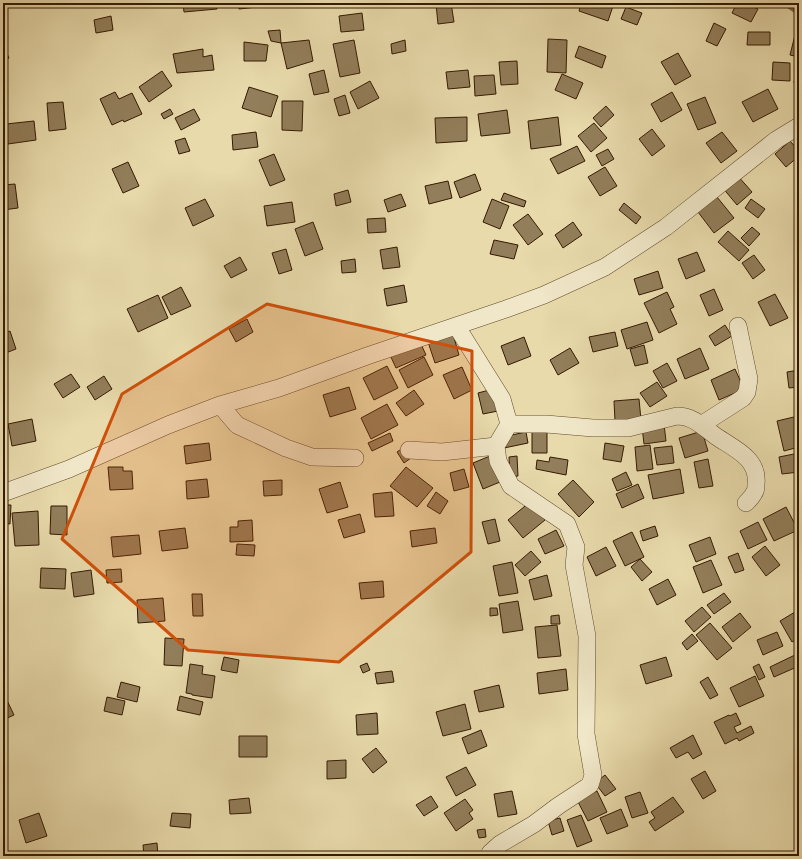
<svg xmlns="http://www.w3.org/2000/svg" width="802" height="859" viewBox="0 0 802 859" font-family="'IM FELL Great Primer',serif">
<rect width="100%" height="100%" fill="#e8daab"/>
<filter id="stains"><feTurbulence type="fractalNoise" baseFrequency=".005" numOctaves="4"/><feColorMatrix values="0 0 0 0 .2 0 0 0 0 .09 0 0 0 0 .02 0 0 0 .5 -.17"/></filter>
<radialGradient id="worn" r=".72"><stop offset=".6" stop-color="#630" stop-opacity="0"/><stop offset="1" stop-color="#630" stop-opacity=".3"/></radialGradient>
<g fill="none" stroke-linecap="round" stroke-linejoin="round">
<path stroke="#7c6646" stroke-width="5" d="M784,3L799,13"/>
</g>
<path fill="#927e5a" stroke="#351a03" d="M183,3H217V9L184,12Z
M238,3H257V7L239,9Z
M451,3L454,22L438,24L436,4Z
M581,3H614L608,21L579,11Z
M737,3H744L758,9L751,22L732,13Z
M626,7L642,13L637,25L621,19Z
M362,13L364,30L341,32L339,16Z
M111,16L113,30L96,33L94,20Z
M714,23L726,29L717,46L706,41Z
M280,30L281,43L271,41L268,31Z
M748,32H770V45H747Z
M795,35L799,36V57L790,55Z
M548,39L567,40L566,73L547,72Z
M309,40L313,61L287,69L281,43Z
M354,40L360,73L340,77L333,44Z
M405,40L406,51L392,54L391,44Z
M244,42L268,45L266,61H244Z
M3,45L9,58L3,61Z
M579,46L606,56L602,68L575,57Z
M203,49V57L212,55L214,70L177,73L173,54Z
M678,53L691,76L675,85L661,62Z
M517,61L518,84L501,85L499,62Z
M773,62L790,63V81L772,80Z
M324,70L329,92L314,95L309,74Z
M468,70L470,87L448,89L446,72Z
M162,71L172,86L149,102L139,87Z
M562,74L583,83L576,99L555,90Z
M494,75L496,94L475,96L474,76Z
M370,81L379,98L358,109L350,92Z
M794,81H799V104H797Z
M249,87L278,96L271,117L242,108Z
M768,89L778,109L753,122L742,102Z
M115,92L119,99L132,93L142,114L124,122L123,120L112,125L100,99Z
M672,92L682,110L661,122L651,104Z
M345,95L350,113L339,116L334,99Z
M705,97L716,123L698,130L687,104Z
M282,101H303L302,131L282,130Z
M63,102L66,129L49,131L47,103Z
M606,106L614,115L601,127L593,118Z
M170,109L173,114L164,119L161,114Z
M194,109L200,120L181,130L175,118Z
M507,110L510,133L481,136L478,114Z
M467,117V141L436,143L435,118Z
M558,117L561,145L531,149L528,121Z
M34,121L36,140L8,144L6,124Z
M594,123L607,138L591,152L578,136Z
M652,129L665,146L652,156L639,139Z
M256,132L258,147L233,150L232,135Z
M722,132L737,151L721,163L706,143Z
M185,138L190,151L179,154L175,141Z
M790,141L799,151V156L786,167L775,154Z
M577,146L585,161L558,174L550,159Z
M608,149L614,159L602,166L596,155Z
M274,154L285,180L270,186L259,160Z
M128,162L139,186L123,193L112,169Z
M605,167L617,186L600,196L588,177Z
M475,174L481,190L460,198L454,182Z
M737,175L752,192L737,205L722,187Z
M448,181L452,198L429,204L425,186Z
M15,184L18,208L3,210V185Z
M348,190L351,202L336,206L334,194Z
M504,193L526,201L524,207L501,200Z
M401,194L406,206L388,212L384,200Z
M717,197L734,218L714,233L698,212Z
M205,199L214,216L193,226L185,208Z
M492,199L509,206L500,229L483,222Z
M751,199L765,209L758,218L745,208Z
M292,202L295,222L267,226L264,206Z
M624,203L641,217L636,224L619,210Z
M528,214L543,234L528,245L513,225Z
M385,218L386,232L368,233L367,219Z
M313,222L323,249L305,256L295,229Z
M573,222L582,235L563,248L555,235Z
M752,227L760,234L749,246L741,238Z
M728,231L749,250L739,261L718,242Z
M494,240L518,245L514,259L490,254Z
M397,247L400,267L383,269L380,250Z
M286,249L292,270L279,274L272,253Z
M697,252L705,271L686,279L678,259Z
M754,255L765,270L753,279L742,263Z
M240,257L247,270L231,278L224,266Z
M355,259L356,272L342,273L341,261Z
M658,271L663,288L639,295L634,279Z
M404,285L407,302L387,306L384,289Z
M181,287L191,306L171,315L162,297Z
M714,289L723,310L709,316L700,295Z
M667,292L674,307L670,309L677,324L659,333L644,303Z
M775,294L788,318L770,326L758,302Z
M158,295L168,318L138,332L127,309Z
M247,319L253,332L236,342L229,329Z
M647,322L653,340L627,349L621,330Z
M725,325L732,336L715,346L709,336Z
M10,331L16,349L3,354V334Z
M615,332L618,346L593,352L589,337Z
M453,334L459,355L435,363L428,342Z
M524,337L531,356L508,365L501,346Z
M420,342L426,355L396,368L390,355Z
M644,345L648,363L635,366L630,349Z
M570,348L579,363L558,375L550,360Z
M700,348L709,369L685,379L677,359Z
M424,357L433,375L408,388L399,370Z
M667,363L677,381L663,388L653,371Z
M387,366L398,388L374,400L363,378Z
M462,367L472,390L454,399L443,375Z
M735,369L744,389L719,400L711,380Z
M799,370V387L789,388L787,372Z
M71,374L80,387L63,398L54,384Z
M104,376L112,389L95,400L87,387Z
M657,382L667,396L650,407L640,393Z
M349,387L356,409L330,417L323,395Z
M493,389L498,411L483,414L478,393Z
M414,390L424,404L406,416L396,403Z
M639,399L641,420L615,421L614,401Z
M387,404L398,425L371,439L361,418Z
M798,416L799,422V447L784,451L777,421Z
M32,419L36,441L12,446L8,424Z
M664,424L666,441L644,444L642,427Z
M532,430H547V453H532Z
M702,431L708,451L685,458L679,438Z
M526,432L528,443L504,448L502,437Z
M390,433L393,441L372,451L368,443Z
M209,443L211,460L186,464L184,446Z
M605,443L624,446L621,462L603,459Z
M650,445L653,469L637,471L635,447Z
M672,446L674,463L657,465L654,448Z
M404,447L411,458L404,463L397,452Z
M799,453V472L782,474L779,457Z
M490,456L500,482L483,489L473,463Z
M517,456L518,476L510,477L509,457Z
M550,457L568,460L566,475L536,469L537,460L549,462Z
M708,459L713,486L699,488L694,462Z
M108,467H123V471H132L133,489L110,490Z
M406,467L433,488L417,507L390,486Z
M464,469L469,487L454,491L450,473Z
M680,469L684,493L653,499L648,475Z
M626,472L632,485L617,491L612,479Z
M207,479L209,497L187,499L186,481Z
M282,480V495L264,496L263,481Z
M573,480L594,502L579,517L558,494Z
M340,482L348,507L327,513L319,489Z
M638,484L644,498L622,508L616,494Z
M392,492L394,516L375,517L373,494Z
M436,492L448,501L440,514L427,506Z
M530,502L545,520L523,538L508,520Z
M3,505H11L10,524L3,523Z
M51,506H67V535L50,534Z
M786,507L798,530L774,541L763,519Z
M38,511L39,545L15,546L12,513Z
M360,514L365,532L344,538L338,520Z
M495,519L500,541L488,544L482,522Z
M252,520L253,541L230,542V527H238V521Z
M758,522L767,540L748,549L740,531Z
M655,526L658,536L643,541L640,531Z
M185,528L188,548L162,551L159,531Z
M435,528L437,543L412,547L410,531Z
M556,530L564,546L545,554L538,539Z
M632,532L644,557L625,566L613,541Z
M139,535L141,554L113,557L111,537Z
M710,537L716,554L696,562L689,545Z
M237,544L255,545L254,556L236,555Z
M765,546L780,565L766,576L752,557Z
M606,547L616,566L596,576L587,557Z
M531,551L541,562L525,576L515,565Z
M738,553L744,570L735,573L728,557Z
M640,559L652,572L642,581L631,567Z
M711,560L722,585L703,593L693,567Z
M512,562L518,593L499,596L493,566Z
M41,568L66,569L65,589L40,588Z
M121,569L122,582L107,583L106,570Z
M91,570L94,594L74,597L71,573Z
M547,575L552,596L534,600L529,580Z
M668,579L676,595L657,605L649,589Z
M383,581L384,597L361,599L359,583Z
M724,593L731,602L714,614L707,605Z
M192,594H202L203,616H193Z
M163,598L165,621L138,623L137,600Z
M518,601L523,630L503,633L499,604Z
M702,607L711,617L694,632L685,621Z
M490,608H497L498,615L490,616Z
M795,612L799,619V638L792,642L780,621Z
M740,613L751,627L733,642L722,627Z
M559,615L560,624H551V616Z
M710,623L732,648L717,660L696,635Z
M557,625L561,656L538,658L535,627Z
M777,632L783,646L763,655L757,640Z
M692,634L698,641L687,650L682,643Z
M165,638L184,639L182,666L164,665Z
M797,654L799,659V666L774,677L770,667Z
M224,657L239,660L237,673L221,670Z
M666,657L672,676L646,684L640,665Z
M367,663L370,670L363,673L360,666Z
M190,664L203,666L202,674L215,676L212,698L192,695V694L186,693Z
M759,664L765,677L759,680L753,667Z
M566,669L568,690L539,694L537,673Z
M392,671L394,682L377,684L375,673Z
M755,676L764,696L739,707L730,688Z
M708,677L718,695L710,699L700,682Z
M121,682L140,687L137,702L117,697Z
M499,685L504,707L479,712L474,691Z
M3,692L14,715L3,720Z
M180,696L203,702L200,715L177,710Z
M107,697L125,701L122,715L104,711Z
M465,704L471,729L443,736L436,712Z
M377,713L378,734L357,735L356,715Z
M736,713L741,724L734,727L737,733L751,726L754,733L739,741L737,738L725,744L714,722L729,715L730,716Z
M481,730L487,746L468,754L462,738Z
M693,735L702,754L693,759L688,752L676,758L670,748Z
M239,736H267V757H239Z
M376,748L387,762L373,773L362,759Z
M346,760V778L327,779V761Z
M466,767L476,785L456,796L446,777Z
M705,771L716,791L703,799L691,779Z
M605,775L616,789L605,796L595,783Z
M512,791L517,814L498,817L494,794Z
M597,791L607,812L588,821L577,800Z
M640,792L648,813L632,818L625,797Z
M431,796L438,807L424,816L416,805Z
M673,797L684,812L655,831L649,822L655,818L651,812Z
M249,798L251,813L230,814L229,800Z
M465,799L473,810L469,813L473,819L456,831L444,813Z
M621,809L628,826L607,834L600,818Z
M39,813L47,836L26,843L19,820Z
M172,813L191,814L190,828L170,826Z
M581,815L592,841L577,847L567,820Z
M560,818L564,831L552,835L548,821Z
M485,829L486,837L479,838L477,830Z
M157,843L158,856H144L143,845Z
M625,852L626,856H599Z
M730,852L731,856H709V854Z"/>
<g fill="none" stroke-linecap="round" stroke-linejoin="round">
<defs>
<path id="minor" d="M457,327L502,399L509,424L496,446L498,461L511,486L567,524L576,547L574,565L587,636L586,734L593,775L590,785L558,806L534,824L500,844L490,853V856
M220,405L237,425L286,448L312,457L355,458
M509,424H546L593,428H628L677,416C694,416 704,428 717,437C735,449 759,459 756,484C756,487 756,491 754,493C752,497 749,500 746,503
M701,425L743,398L747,392L749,379L738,326
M409,450L442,452L496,446
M3,493L69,469L168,425L220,405L279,388L367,356L506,309L544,295L605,267L666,227L776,140L799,126"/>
</defs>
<use href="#minor" stroke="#624a2d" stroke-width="18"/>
<use href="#minor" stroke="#f0e7c8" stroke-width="17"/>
</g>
<path fill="#cd500b" fill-opacity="0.2" stroke="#cd500b" stroke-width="3" stroke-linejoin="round" d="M267,304L472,351L471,552L339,662L188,650L62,539L122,394Z"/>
<rect width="802" height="859" fill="none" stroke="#e8daab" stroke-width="16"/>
<rect x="4" y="4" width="794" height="851" fill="none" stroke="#351a03" stroke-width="2"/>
<rect x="8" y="8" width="786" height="843" fill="none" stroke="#351a03"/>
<rect width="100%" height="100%" filter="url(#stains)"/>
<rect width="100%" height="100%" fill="url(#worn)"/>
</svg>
